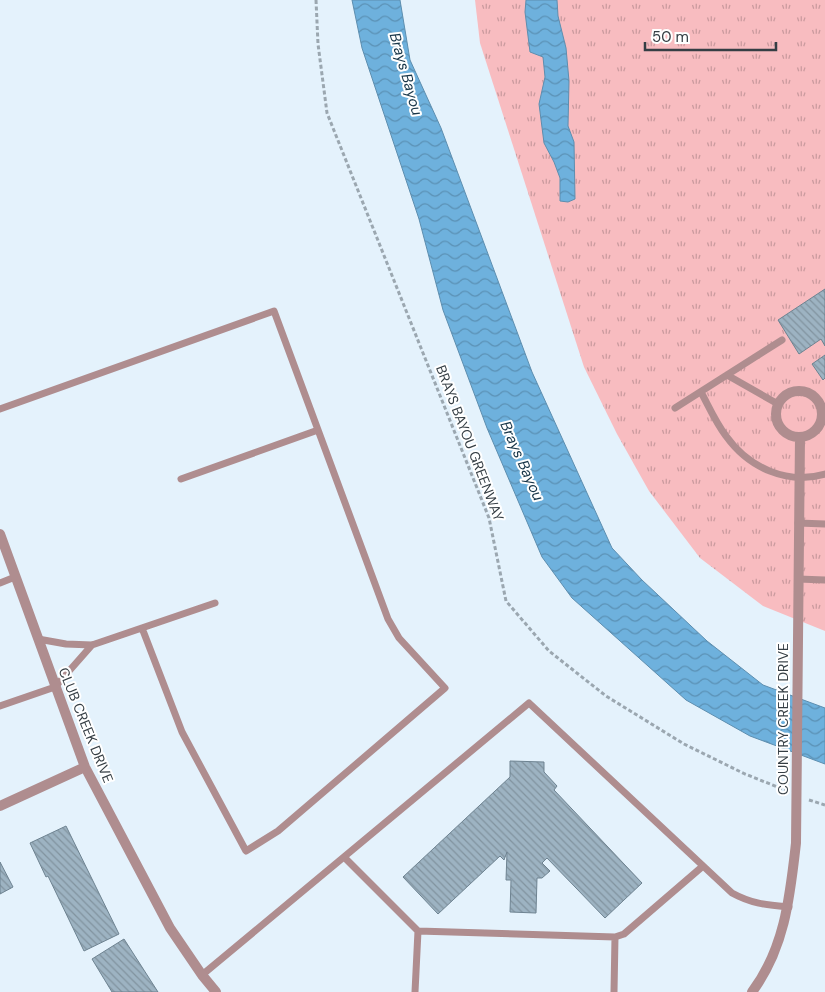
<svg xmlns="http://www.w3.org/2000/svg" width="825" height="992" viewBox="0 0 825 992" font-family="'DM Sans',sans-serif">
<defs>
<pattern id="grass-tufts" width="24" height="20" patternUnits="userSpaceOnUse" patternTransform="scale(1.25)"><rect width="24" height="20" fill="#f8bcc0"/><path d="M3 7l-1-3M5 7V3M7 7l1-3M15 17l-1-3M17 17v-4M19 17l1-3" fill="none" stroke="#ca9a9e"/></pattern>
<pattern id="water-waves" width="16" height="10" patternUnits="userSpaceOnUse" patternTransform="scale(1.25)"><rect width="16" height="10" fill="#6eb1dd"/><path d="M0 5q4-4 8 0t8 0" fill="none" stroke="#5b91b5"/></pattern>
<pattern id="building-back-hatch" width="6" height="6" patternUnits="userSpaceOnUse" patternTransform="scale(1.25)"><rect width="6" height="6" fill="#9db3c2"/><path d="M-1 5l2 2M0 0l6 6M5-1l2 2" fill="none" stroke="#81939f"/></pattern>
</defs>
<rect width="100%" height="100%" fill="#e4f2fc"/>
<path fill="url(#grass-tufts)" d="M475,0H825V631L763,606L700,558L649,491L617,434L584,367L480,43Z"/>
<path fill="url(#water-waves)" stroke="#5d8eaf" d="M352,0H400L410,60L441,128L532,372L612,548L642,580L707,641L763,685L825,708V764L750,736L686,700L572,598L542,557L487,428L443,310L419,219L362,48Z
M526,0H557L558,16L566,48L569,81L568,126L574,142L575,199L568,202L560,201V178L554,162L544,143L539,104L545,77L543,57L530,52L525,12Z"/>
<path fill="url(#building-back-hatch)" stroke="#6e8391" d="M825,289V346L821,339L799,354L778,320Z
M825,355V378L823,380L812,364Z
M510,761L544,762V772L557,786L554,790L642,883L605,918L547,858L542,863L550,871L542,878H537L536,913L510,912L511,880H506L507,852L504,860L500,856L438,914L403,877L510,777Z
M66,826L119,934L84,951L48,876L46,877L30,843Z
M0,862L13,887L0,894Z
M124,939L158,992H112L92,959Z"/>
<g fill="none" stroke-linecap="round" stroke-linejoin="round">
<path stroke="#9ba7b0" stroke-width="3" stroke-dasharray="4 2.5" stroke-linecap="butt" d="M316,0L318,44L327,113L489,518L506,601L549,651L606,696L684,744L745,774L785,790
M809,800L825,805"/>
<path stroke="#af8d8f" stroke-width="7" d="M727,375L778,404
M701,392C709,407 716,423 726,436C749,468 787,485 825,474
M675,408L782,340
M0,409L274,311L388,619L399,638L445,688L278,831L246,851L182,732L142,628
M181,479L318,430
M798,523L825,524
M798,579L825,580
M0,583L15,577
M38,639L66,644L92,645L215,603
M0,706L55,687L92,645
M344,857L418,931L415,992
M418,931L615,937
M202,975L529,703L732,893C752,904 767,905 789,907
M614,992L615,937L624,934L703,866"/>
<path stroke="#af8d8f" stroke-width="10" d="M776 414a23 23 0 1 1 46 0a23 23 0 1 1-46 0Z
M752,992C785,948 790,896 796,843L800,437"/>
<path stroke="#af8d8f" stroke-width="10" d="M0,534L85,767L170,928L202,975L216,992
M0,806L85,767"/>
</g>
<g text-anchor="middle" stroke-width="4" stroke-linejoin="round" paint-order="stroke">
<g font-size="14" fill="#353e44" stroke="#fff">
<text transform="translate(470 443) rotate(69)" y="5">BRAYS BAYOU GREENWAY</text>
<text transform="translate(783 719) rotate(-90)" y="5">COUNTRY CREEK DRIVE</text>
<text transform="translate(86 725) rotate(68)" y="5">CLUB CREEK DRIVE</text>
</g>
<g font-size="15" font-style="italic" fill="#173548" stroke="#fff">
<text transform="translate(406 74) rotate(74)" y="5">Brays Bayou</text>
<text transform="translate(522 461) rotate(66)" y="5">Brays Bayou</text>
</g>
</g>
<path d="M645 42v8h131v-8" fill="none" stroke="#353e44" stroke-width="2.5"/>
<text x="652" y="42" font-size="15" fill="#353e44" stroke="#ffffff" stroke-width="4" paint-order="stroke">50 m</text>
</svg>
